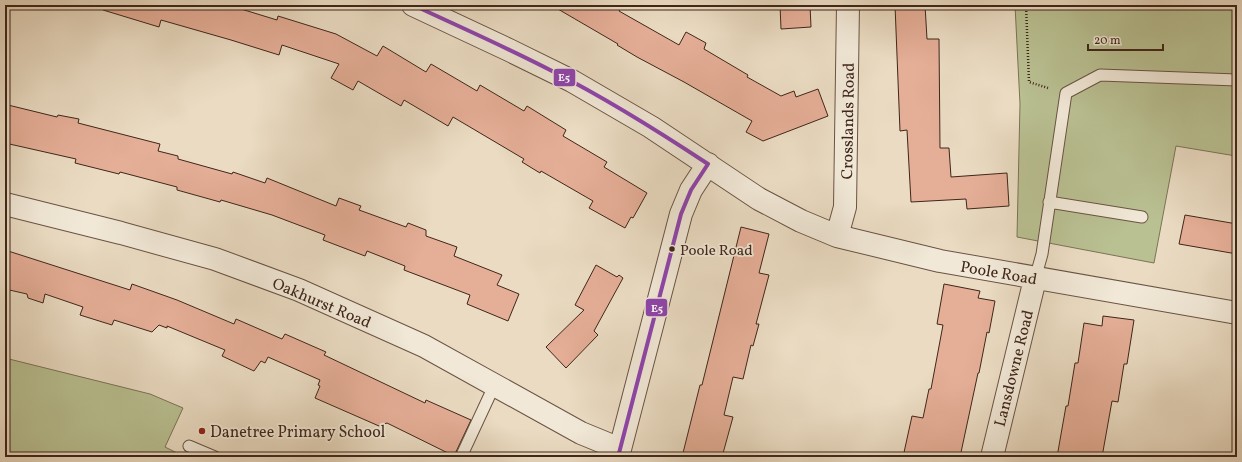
<svg xmlns="http://www.w3.org/2000/svg" width="1242" height="462" viewBox="0 0 1242 462" font-family="Vollkorn,serif">
<rect width="100%" height="100%" fill="#eadbc2"/>
<filter id="stains"><feTurbulence type="fractalNoise" baseFrequency=".005" numOctaves="4"/><feColorMatrix values="0 0 0 0 .2 0 0 0 0 .09 0 0 0 0 .02 0 0 0 .5 -.17"/></filter>
<radialGradient id="worn" r=".72"><stop offset=".6" stop-color="#630" stop-opacity="0"/><stop offset="1" stop-color="#630" stop-opacity=".3"/></radialGradient>
<path fill="#b9c092" stroke="#7c7356" d="M1015,5H1237L1236,156L1176,146L1154,263L1017,237L1020,104Z
M5,358L150,394L183,408L165,447L177,453L176,457H5Z"/>
<path fill="#e5ae97" stroke="#3f261a" d="M104,5H228L277,20L278,16L336,34L377,56L383,46L426,72L431,64L477,91L480,85L524,111L527,106L566,130L563,136L607,162L604,167L647,193L633,218L631,217L625,228L589,208L593,201L541,171L540,173L522,162L524,159L453,117L448,126L404,100L401,106L358,81L353,90L331,78L339,64L282,45L279,55L231,40L161,20L159,27L103,10Z
M551,5H623L619,11L679,45L686,32L706,43L704,49L748,75L747,77L781,96L794,91L796,97L818,89L828,116L763,141L746,132L752,121L684,82L637,57L617,45L618,44Z
M780,5H810L811,27L781,29Z
M895,5H925L927,39H939L940,148H949L951,177L1007,173L1009,206L967,209L966,199L911,202L907,130L900,131Z
M8,105L57,117L58,115L79,119L78,123L160,144L158,151L178,156V159L232,174L233,172L265,183L267,178L336,206L339,198L361,206L359,210L406,227L408,223L426,230V236L457,247L454,256L502,275L497,285L519,294L508,321L467,304L470,295L404,270L405,266L367,251L365,256L323,240L325,235L272,215L221,200L220,202L177,190V187L120,172L119,174L75,163L76,159L5,143V116Z
M1185,215L1237,224V254L1179,244Z
M741,227L769,234L759,273L769,275L756,324H759L753,346L751,345L743,379L733,377L724,415L733,417L722,457H682L700,385H702Z
M5,250L130,290L132,284L177,300L234,324L236,319L282,339L285,334L326,352L324,355L425,403L426,400L471,420L454,456L387,423L379,426L315,398L320,386L318,385L320,380L268,357L265,363L261,361L254,371L222,356L225,350L167,326V328L159,325L152,332L114,320L112,325L80,315L83,307L45,294L43,303L28,298L27,294L5,289Z
M596,265L617,277L619,275L623,278L594,331L598,335L566,368L546,347L584,310L575,305Z
M944,284L980,291L978,298L995,301L989,333L987,332L979,373H978L960,457H903L912,416L923,418L929,389H931L943,325L937,324Z
M1103,316L1134,320L1127,364H1124L1118,402L1112,401L1102,457H1057L1066,406H1068L1075,363H1078L1084,323L1102,326Z"/>
<g fill="none" stroke-linecap="round" stroke-linejoin="round">
<defs>
<path id="service" d="M1049,202L1142,217
M1035,279L1042,254L1066,93L1100,75L1237,80
M189,446L215,457
M461,457L494,386"/>
<path id="minor" d="M413,5L509,50L572,81L651,127L759,199L801,221L837,236L940,261L1237,313
M5,204L121,233L215,259L299,290L424,346L581,433L620,449
M837,236L845,207L848,5
M618,457L681,214L691,190L708,164
M992,457L1035,279"/>
</defs>
<use href="#service" stroke="#6a5344" stroke-width="13"/>
<use href="#minor" stroke="#6a5344" stroke-width="24"/>
<path stroke="#3f261a" stroke-width="2.5" stroke-dasharray="1 2" stroke-linecap="butt" d="M1026,5L1029,82L1048,88"/>
<use href="#service" stroke="#f1e8d7" stroke-width="11"/>
<use href="#minor" stroke="#f1e8d7" stroke-width="22"/>
<defs>
<path id="bus-1" d="M413,5C460,27 508,48 554,72C607,99 658,131 708,164
M618,457L681,214L691,190L708,164"/>
</defs>
<use href="#bus-1" stroke="#f1e8d7" stroke-width="7"/>
<use href="#bus-1" stroke="#8e44ad" stroke-width="4"/>
</g>
<circle fill="#3f261a" stroke="#f1e8d7" stroke-width="1.5" cx="672" cy="249" r="3.5"/>
<circle fill="#8f2418" stroke="#f1e8d7" stroke-width="1.5" cx="202" cy="431" r="4"/>
<g text-anchor="middle" stroke-width="3.5" stroke-linejoin="round" paint-order="stroke">
<g font-size="15" fill="#3f261a" stroke="#f1e8d7" text-anchor="start">
<text x="680" y="255">Poole Road</text>
</g>
<g font-size="16" fill="#3f261a" stroke="#f1e8d7">
<text transform="translate(847 121) rotate(-89)" y="6">Crosslands Road</text>
<text transform="translate(999 272) rotate(10)" y="6">Poole Road</text>
<text transform="translate(322 302) rotate(23)" y="6">Oakhurst Road</text>
<text transform="translate(1013 368) rotate(-76)" y="6">Lansdowne Road</text>
</g>
<g font-size="16" fill="#3f261a" stroke="#f1e8d7" text-anchor="start">
<text x="210" y="437">Danetree Primary School</text>
</g>
</g>
<g stroke="#f1e8d7" stroke-width="1.5">
<rect x="553" y="68" width="23" height="19" rx="4" fill="#8e44ad"/>
<rect x="645" y="298" width="23" height="19" rx="4" fill="#8e44ad"/>
</g>
<g font-size="11" text-anchor="middle" font-weight="bold" fill="#fff">
<text x="564" y="81">E5</text>
<text x="657" y="312">E5</text>
</g>
<rect width="1242" height="462" fill="none" stroke="#eadbc2" stroke-width="20"/>
<rect x="6" y="6" width="1230" height="450" fill="none" stroke="#3f261a" stroke-width="2"/>
<rect x="10" y="10" width="1222" height="442" fill="none" stroke="#3f261a"/>
<path d="M1088 44v6h75v-6" fill="none" stroke="#3f261a" stroke-width="2"/>
<text x="1094" y="44" font-size="12" fill="#3f261a" stroke="#f1e8d7" stroke-width="3" paint-order="stroke">20 m</text>
<rect width="100%" height="100%" filter="url(#stains)"/>
<rect width="100%" height="100%" fill="url(#worn)"/>
</svg>
